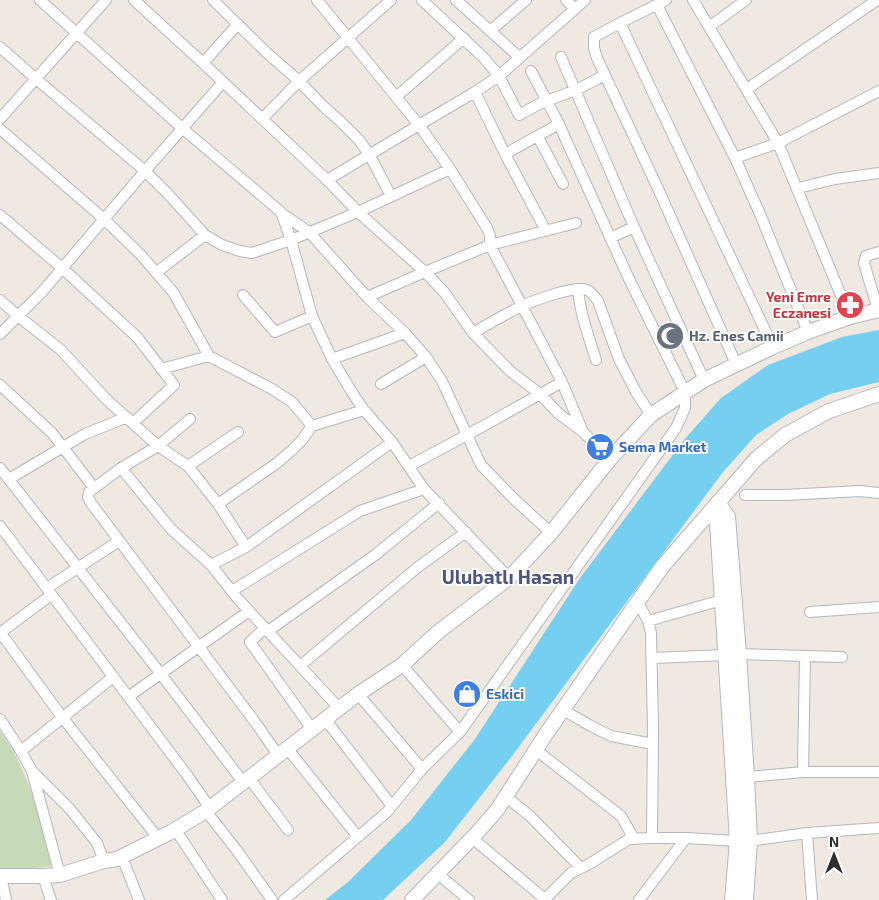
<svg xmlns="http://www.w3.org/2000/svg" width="879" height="900" viewBox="0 0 879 900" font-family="'Exo 2',sans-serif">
<rect width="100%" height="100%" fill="#efe9e1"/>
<path fill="#c8d9b8" d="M0,731L14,752L37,803L54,866L13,870L0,869Z"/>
<path fill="#75cff0" d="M879,330V382L830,394L788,414L756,435L723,472L512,756L445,842L383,900H325L348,882L411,820L475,739L580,578L684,440L721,398L768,365L842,337Z"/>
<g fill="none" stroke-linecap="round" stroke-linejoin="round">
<defs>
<path id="street" d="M40,0L182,128L281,212L291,240L312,316L332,359L353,394L364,410L392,442L424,489L509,578
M134,0L203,63L327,180L358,212L425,272L444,292L473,333L510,371L540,394L558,413L583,432
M213,0L267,53L299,81L323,106L340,121L359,140L369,154L391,196
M317,0L419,125L450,169L487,228L490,236V245L562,382L583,432L610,459
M422,0L484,58L499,76L519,115L541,103L576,90L605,75
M456,0L519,57
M566,0L575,9
M666,0L620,23L594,37V48L597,58L660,193L736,364
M693,0L778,143L850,317
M657,5L735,158L760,214L808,332
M620,23L773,347
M709,27L746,0
M490,31L526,0
M0,47L35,78L145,171L169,195L205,235L222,245L240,251L252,253L291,240L358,212L450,169
M561,57L634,227L704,380
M203,63L238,24
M747,89L877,0
M475,92L505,154L546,231
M396,97L464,38
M0,119L106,0
M262,119L299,81L391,0
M0,129L104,219L140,254L173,292L209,356L272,389L292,402L312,426
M538,137L563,184
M505,154L559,124
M735,158L778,143L879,91
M327,180L419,125L475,92L499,76L585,0
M798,188L835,179L879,173
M281,213L309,232L367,297L405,333L426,357L442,381L481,465L513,498L551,533
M0,215L62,268L137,337L174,385L133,423
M610,238L634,227
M157,272L205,235
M578,289C580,314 589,337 596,360
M243,295L275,332L312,316
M367,297L425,272L490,245L576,223
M0,300L18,316L61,350L106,399L158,446L188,466L218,504L246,547
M878,310L864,263L866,256L879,252
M473,333C488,324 504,315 520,307C532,301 575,285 587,290C592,292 595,297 598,301L619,359L636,392L651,415
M0,334L42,292L145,171L223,82
M332,359L405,333
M161,369L209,356
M381,384L426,357
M0,385L52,433L94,488
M190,419L158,446L121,468L89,492L88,497L91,503L255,722L278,755
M188,466L238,432
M409,466L467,435L562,382
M0,468L157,669L243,782
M121,468L171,529L211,565L238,599L339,708
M9,479L85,434L127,417
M745,495H785L860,491L879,493
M218,504L277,463L292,450L302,440L312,426L364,410
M0,526L187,775L210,808
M211,565L246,547L392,442
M47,588L119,541
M232,591L360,511L424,489
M638,602L648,621L651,633L653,729L652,838
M810,612L879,607
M648,621L722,600
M265,628L250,642L312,729
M268,631L375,555L439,503
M0,632L62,717L158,838
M0,633L51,595
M739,654L842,657
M652,658L725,655
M402,665L460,732
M300,666L418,567L466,532
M358,694L422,769
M128,697L249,611
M563,710L591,726L611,736L653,744
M0,719L21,751L32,771L60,875
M325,719L392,806
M287,748L358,837
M536,750L621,816L634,839
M21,751L113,677
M803,772L805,656
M34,773L70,809L97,843L104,861
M747,777L803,772H879
M249,778L288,830
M506,797L529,815L581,868
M206,811L238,852L272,900
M175,829L222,900
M807,833L812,900
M472,838L546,900
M750,841L807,833L879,828
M122,857L139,900
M438,874L469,900
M1,876L6,900
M43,876L51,900
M545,899L571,873L591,863L629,839L652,838H686L737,841
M284,900L387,812L422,769L460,732L676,428L685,408V392L629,279L557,120L531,71
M639,900L686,838"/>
<path id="secondary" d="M718,502L728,517L739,654L747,777L750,841L746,900
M710,512L717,522L737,841L732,900
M0,876H43L60,875L104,861L117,859L171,832L206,811L358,694L402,665L438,632L509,578L551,533L610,459L651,415L704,380L773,347L808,332L850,317L879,310
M412,900L476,834L497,810L546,734L662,567L756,459L785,435L829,411L879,394"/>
</defs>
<use href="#street" stroke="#b4b7c1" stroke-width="12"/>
<use href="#secondary" stroke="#b4b7c1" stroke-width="16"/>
<use href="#street" stroke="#fff" stroke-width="10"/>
<use href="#secondary" stroke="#fff" stroke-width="14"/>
</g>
<defs>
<symbol id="pharmacy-disc" viewBox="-11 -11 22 22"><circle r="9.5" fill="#e0444e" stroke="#fff"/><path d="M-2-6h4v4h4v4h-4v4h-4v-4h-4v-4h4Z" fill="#fff"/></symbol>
<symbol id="mosque-disc" viewBox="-11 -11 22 22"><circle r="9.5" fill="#6b7280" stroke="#fff"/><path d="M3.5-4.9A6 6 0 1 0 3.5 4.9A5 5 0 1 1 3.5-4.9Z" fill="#fff"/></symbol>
<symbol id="supermarket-disc" viewBox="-11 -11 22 22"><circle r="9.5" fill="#3f7fe0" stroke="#fff"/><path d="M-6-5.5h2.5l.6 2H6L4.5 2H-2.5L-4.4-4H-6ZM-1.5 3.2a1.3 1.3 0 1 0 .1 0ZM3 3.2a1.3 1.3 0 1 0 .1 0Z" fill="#fff"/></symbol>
<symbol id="shop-disc" viewBox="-11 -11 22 22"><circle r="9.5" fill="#3f7fe0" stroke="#fff"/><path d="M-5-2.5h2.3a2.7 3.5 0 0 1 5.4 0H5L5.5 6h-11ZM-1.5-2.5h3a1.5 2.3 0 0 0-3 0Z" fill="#fff"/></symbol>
</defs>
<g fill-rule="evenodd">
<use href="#pharmacy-disc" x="834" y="289" width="32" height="32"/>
<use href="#mosque-disc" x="654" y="320" width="32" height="32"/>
<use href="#supermarket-disc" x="584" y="431" width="32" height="32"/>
<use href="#shop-disc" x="451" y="678" width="32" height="32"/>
</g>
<g text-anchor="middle" stroke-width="4" stroke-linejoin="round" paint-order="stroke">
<g font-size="14" font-weight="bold" fill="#be3a42" stroke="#fff" text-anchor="end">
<text x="831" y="302">Yeni Emre<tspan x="831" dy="16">Eczanesi</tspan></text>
</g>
<g font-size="14" font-weight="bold" fill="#5b616d" stroke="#fff" text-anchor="start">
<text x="689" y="341">Hz. Enes Camii</text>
</g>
<g font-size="14" font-weight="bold" fill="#366cbe" stroke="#fff" text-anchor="start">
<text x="619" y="452">Sema Market</text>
<text x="486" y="699">Eskici</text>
</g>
<g font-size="19" font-weight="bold" fill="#4d5680" stroke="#fff">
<text x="508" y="584">Ulubatlı Hasan</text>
</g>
</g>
<g transform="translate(834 855)" stroke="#ffffff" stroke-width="4" paint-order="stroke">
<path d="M0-4L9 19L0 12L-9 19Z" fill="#2e2e2e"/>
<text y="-8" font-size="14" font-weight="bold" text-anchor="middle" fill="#2e2e2e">N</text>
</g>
</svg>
